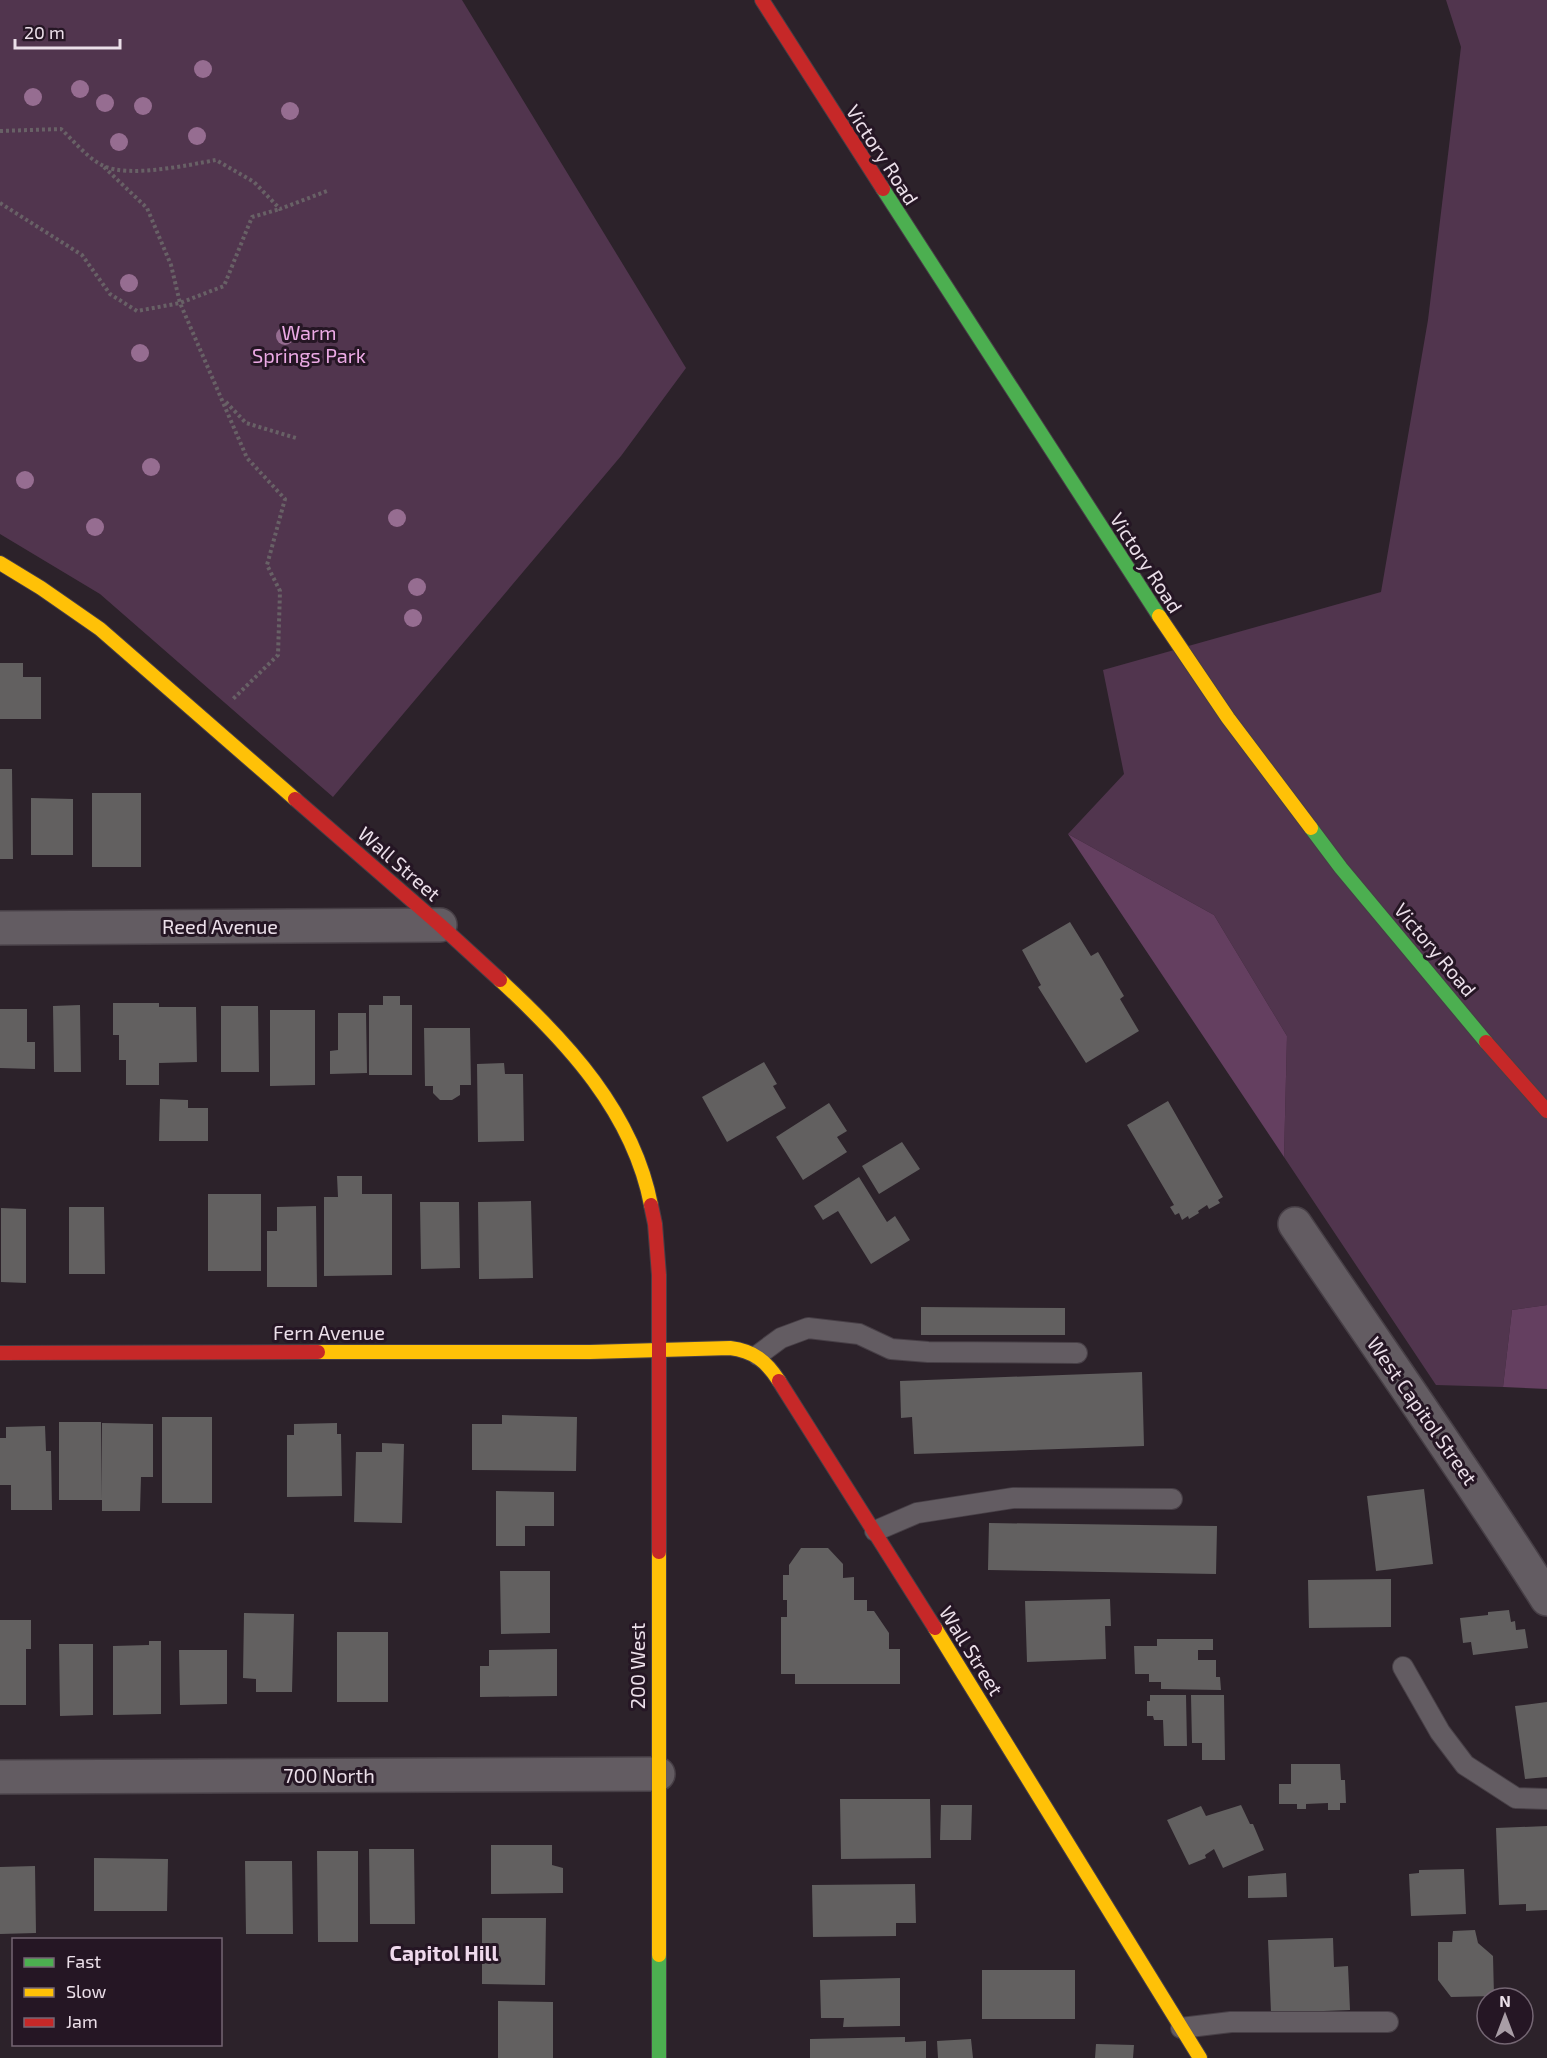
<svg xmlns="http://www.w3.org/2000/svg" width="1547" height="2058" viewBox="0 0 1547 2058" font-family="'Exo 2',sans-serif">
<rect width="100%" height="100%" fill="#2c222a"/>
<path fill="#51354e" d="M0,0H462L686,368L621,456L333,797L100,594L0,534Z
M1446,0H1547V1305L1512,1310L1503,1387L1436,1385L1284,1157L1287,1036L1214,915L1068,834L1124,774L1103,670L1381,592L1428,320L1461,47Z"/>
<path fill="#643f60" d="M1068,834L1214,915L1287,1036L1284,1157Z
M1547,1305V1389L1503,1387L1512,1310Z"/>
<path fill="#626060" d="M0,663H23V677H41V719H0Z
M0,769H12L13,859H0Z
M92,793H141V867H92Z
M31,798L73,799V855H31Z
M1070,922L1091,956L1098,952L1124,996L1120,999L1139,1031L1086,1063L1038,987L1041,985L1022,950Z
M383,996H400V1005H412V1075H369V1005H383Z
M113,1003H159V1007H196L197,1062L159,1063V1085H126V1060H119V1035H113Z
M80,1005L81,1072H54L53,1006Z
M221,1006H258L259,1072H221Z
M0,1009H27V1042H35V1069L0,1068Z
M270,1010H315V1085L270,1086Z
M338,1013H366L367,1073L330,1074V1051L338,1050Z
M424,1028H470L471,1085H460V1095L452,1100H440L433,1093V1086H425Z
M764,1062L777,1084L773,1086L786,1108L727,1142L702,1097Z
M504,1063L505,1074H523L524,1141L478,1142L477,1064Z
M160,1099L188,1100V1108H208V1141H159Z
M1168,1101L1223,1197L1218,1200L1220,1203L1209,1209L1207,1205L1198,1211L1199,1213L1189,1219L1188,1216L1182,1220L1179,1213L1175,1215L1170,1207L1174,1205L1127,1125Z
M829,1103L847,1131L837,1137L847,1152L803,1180L776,1137Z
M902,1142L920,1169L879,1194L862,1166Z
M337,1176H362V1194H392V1275L324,1276V1197H338Z
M859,1177L887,1222L895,1216L910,1240L871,1264L838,1211L823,1220L814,1206Z
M208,1194H261V1271H208Z
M531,1201L533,1278L479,1279L478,1202Z
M420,1202H459L460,1268L421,1269Z
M316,1206L317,1287H267V1231H277V1207Z
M69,1207H104L105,1274H69Z
M1,1208L26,1209V1283L1,1282Z
M921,1307L1065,1308V1335H921Z
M1142,1372L1144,1446L914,1454L912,1417L901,1418L900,1381Z
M502,1415L577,1417L576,1471L472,1470V1424H502Z
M162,1417H212V1503H162Z
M59,1422H101L102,1500H59Z
M102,1423L153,1424V1477H141L140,1511H102Z
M337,1423V1434H341L342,1496L287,1497V1435H294V1424Z
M45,1426L46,1451H51L52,1510H11V1485H0V1438H6V1427Z
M382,1443L404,1444L402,1523L354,1522L356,1452H382Z
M1424,1489L1433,1564L1376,1571L1367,1496Z
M496,1491L554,1492V1526H525V1546H496Z
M989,1523L1217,1526L1216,1574L988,1570Z
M801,1548H828L843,1564V1578L854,1577V1600H867V1611H874L889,1633V1649H900V1684H795V1674H781V1617H787V1600H783V1575H789V1565Z
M500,1571H550V1633L501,1634Z
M1391,1579V1627L1309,1628L1308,1580Z
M1110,1599L1111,1626H1105L1106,1659L1027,1662L1025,1601Z
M1509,1610L1511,1622L1515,1621L1516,1630L1525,1629L1528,1648L1473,1655L1471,1642L1463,1643L1460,1618L1488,1615V1612Z
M244,1613L294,1614L292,1692H256V1679L243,1678Z
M0,1620H31V1649H26V1705H0Z
M337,1632H388V1702H337Z
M1157,1639H1213V1650H1198V1660H1216V1677H1220L1221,1690L1161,1689V1682H1149V1674H1135L1134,1646H1157Z
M149,1641H161V1714L113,1715V1646L149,1645Z
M59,1644H93V1715L60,1716Z
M557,1649V1696L480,1697V1666H489V1650Z
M179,1650H227V1704L180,1705Z
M1150,1695H1186L1187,1746H1164L1163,1720H1154L1153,1716H1147V1701H1150Z
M1191,1695H1224L1225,1760H1202V1743H1192Z
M1547,1702V1777L1525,1779L1515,1706Z
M1291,1764H1340L1341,1780H1345L1346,1803H1340V1810H1328V1803L1306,1804V1809H1297V1804H1279V1784H1291Z
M840,1799H930L931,1858L841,1859Z
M941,1805H972L971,1840H940Z
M1241,1805L1250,1824H1253L1264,1850L1223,1868L1214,1849L1205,1855L1206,1858L1189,1865L1167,1820L1201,1806L1206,1816Z
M1547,1826V1910L1526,1911V1904L1499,1905L1496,1828Z
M491,1845H552V1865L563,1868V1893L491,1894Z
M369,1849H414L415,1924H370Z
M317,1851H358V1942H318Z
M94,1858L168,1859L167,1911H94Z
M245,1861H292L293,1934H246Z
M35,1866L36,1933L0,1934V1867Z
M1464,1869L1466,1914L1411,1916L1409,1874L1419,1873V1870Z
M1286,1873L1287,1897L1248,1898V1876Z
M915,1884L916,1923H896V1936L813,1937L812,1885Z
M482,1918H546L545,1985L482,1984Z
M1475,1930L1478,1943L1493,1956L1494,1996L1451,1997L1438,1980V1942H1452L1453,1931Z
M1333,1938L1334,1967L1348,1966L1350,2010L1271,2013L1268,1940Z
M982,1970H1075V2019H982Z
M900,1978V2026L843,2027L844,2018H821L820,1980Z
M498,2001L553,2002V2058H498Z
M905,2037V2042L926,2041V2058H810V2039Z
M971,2039L973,2058H938L937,2041Z
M1096,2044L1134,2045L1133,2058H1095Z"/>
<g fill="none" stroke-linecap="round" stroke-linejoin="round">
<defs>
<path id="lane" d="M758,1355L781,1338L808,1328L859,1334L891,1349L928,1352L1077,1353
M875,1531L917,1513L1013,1498L1172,1499
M1403,1667L1440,1732L1465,1765L1516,1798L1547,1799
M1181,2028L1231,2022H1388"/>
<path id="street" d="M0,928L440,925
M1295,1224C1379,1349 1467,1472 1547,1599
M0,1777L658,1774"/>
<path id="fast" d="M883,189L1159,616
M1311,828L1341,868L1486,1042
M659,1955V2058"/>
<path id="slow" d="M0,563L41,588L100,629L295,799
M1159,616L1228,718L1311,828
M500,980C567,1042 633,1112 651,1205
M318,1352H590L730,1348C754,1351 766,1361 779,1381
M659,1552V1955
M935,1628L1200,2058"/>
<path id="jam" d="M762,0L883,189
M295,799L440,925L500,980
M1486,1042L1547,1111
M651,1205L655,1224L659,1275V1552
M0,1353L318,1352
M779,1381L935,1628"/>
</defs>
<use href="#lane" stroke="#473f46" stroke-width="22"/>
<use href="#street" stroke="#473f46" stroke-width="36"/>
<use href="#fast" stroke="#473f46" stroke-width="16"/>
<use href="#slow" stroke="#473f46" stroke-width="16"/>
<use href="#jam" stroke="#473f46" stroke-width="16"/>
<path stroke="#686166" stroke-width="4" stroke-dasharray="3 3" stroke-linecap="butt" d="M0,131L61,129C74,141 88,159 104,166C129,178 188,165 216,160L254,182L280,209L327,191
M104,167L147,208L171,265L180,303L247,458L285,499L267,565L280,591L278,655L232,700
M0,203L82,255L110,294L137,311L180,303L224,286L252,217L280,209
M226,402L246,423L296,438"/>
<use href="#lane" stroke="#635c62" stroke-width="20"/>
<use href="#street" stroke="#635c62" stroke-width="33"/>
<use href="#fast" stroke="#4caf50" stroke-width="14"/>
<use href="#slow" stroke="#ffc107" stroke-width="14"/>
<use href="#jam" stroke="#c62828" stroke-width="14"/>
</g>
<g fill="#966d91">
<circle cx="203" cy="69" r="9"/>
<circle cx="80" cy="89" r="9"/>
<circle cx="33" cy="97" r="9"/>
<circle cx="105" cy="103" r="9"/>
<circle cx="143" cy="106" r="9"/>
<circle cx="290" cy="111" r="9"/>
<circle cx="197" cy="136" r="9"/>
<circle cx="119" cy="142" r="9"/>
<circle cx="129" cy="283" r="9"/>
<circle cx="285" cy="336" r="9"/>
<circle cx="140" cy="353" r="9"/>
<circle cx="151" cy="467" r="9"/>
<circle cx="25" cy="480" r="9"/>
<circle cx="397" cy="518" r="9"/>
<circle cx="95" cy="527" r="9"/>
<circle cx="417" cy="587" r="9"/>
<circle cx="413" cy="618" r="9"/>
</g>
<g text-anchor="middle" stroke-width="6" stroke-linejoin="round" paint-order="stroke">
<g font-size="20" fill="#ebdfe9" stroke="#251624">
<text transform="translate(882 155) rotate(57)" y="7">Victory Road</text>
<text transform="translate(1146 563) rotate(57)" y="7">Victory Road</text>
<text transform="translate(399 864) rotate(41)" y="7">Wall Street</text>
<text x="220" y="934">Reed Avenue</text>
<text transform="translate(1435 950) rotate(50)" y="7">Victory Road</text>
<text x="329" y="1340">Fern Avenue</text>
<text transform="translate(1422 1411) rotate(55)" y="7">West Capitol Street</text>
<text transform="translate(971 1651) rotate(58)" y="7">Wall Street</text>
<text transform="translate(638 1666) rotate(-90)" y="7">200 West</text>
<text x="329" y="1783">700 North</text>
</g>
<g font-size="20" fill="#ecaae5" stroke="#251624">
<text x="309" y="340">Warm<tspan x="309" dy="23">Springs Park</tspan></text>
</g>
<g font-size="21" font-weight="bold" fill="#efd9ec" stroke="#251624">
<text x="444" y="1961">Capitol Hill</text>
</g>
</g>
<rect x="12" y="1938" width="210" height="108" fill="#251624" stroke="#746673" stroke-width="1.5"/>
<rect x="24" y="1958" width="30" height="9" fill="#4caf50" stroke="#746673" stroke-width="1.5"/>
<text x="66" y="1968" font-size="18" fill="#ebdfe9">Fast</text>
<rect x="24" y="1988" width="30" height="9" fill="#ffc107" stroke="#746673" stroke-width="1.5"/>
<text x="66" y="1998" font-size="18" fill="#ebdfe9">Slow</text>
<rect x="24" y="2018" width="30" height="9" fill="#c62828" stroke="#746673" stroke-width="1.5"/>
<text x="66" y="2028" font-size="18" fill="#ebdfe9">Jam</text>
<g transform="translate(1505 2016)"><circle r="28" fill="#251624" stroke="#746673" stroke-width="1.5"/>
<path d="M0-4.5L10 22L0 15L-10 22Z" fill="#a89da6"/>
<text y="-9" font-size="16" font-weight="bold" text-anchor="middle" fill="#ebdfe9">N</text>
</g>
<path d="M15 39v9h105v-9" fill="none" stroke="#ebdfe9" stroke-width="3"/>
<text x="24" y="39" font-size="18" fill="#ebdfe9" stroke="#251624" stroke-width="4.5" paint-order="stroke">20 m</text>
</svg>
